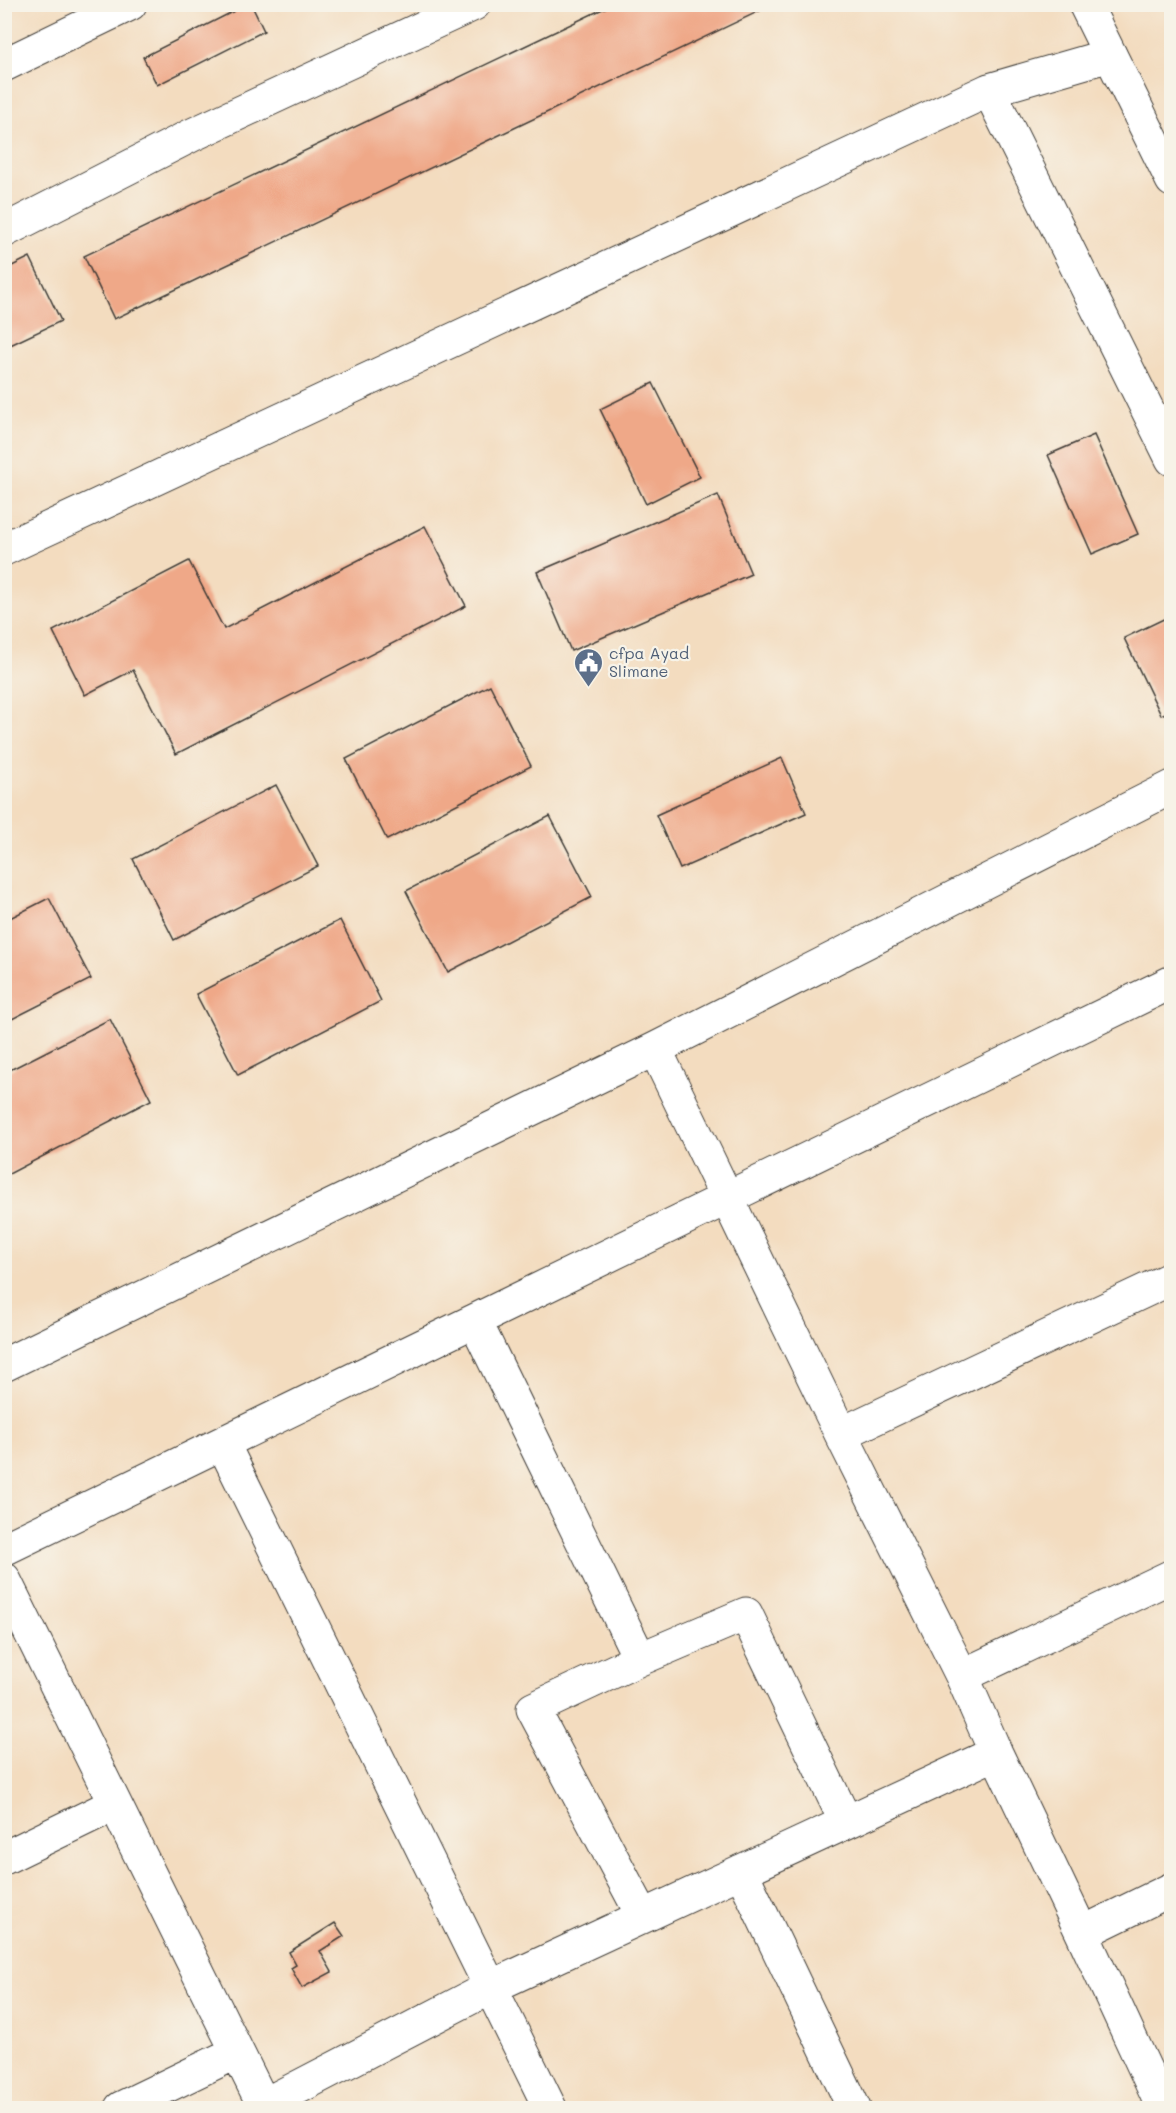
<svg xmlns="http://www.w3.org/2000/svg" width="1176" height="2113" viewBox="0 0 1176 2113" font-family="Mali,sans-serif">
<rect width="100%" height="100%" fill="#f7f3e8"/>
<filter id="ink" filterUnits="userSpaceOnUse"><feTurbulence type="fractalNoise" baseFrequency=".0167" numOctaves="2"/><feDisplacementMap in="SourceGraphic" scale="12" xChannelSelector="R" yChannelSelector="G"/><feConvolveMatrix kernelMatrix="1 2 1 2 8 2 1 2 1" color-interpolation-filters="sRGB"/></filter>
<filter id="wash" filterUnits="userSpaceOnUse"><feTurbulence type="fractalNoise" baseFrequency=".008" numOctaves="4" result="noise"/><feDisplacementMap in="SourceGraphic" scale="24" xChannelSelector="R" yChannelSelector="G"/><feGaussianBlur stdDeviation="1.35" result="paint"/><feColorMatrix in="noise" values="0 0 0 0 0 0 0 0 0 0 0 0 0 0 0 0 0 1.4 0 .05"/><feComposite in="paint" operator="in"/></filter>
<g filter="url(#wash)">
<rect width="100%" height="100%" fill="#f3dcbf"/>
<g id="blocks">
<path fill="#efa888" d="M248,4H251L264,31L157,85L143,57Z
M611,5H772L114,319L84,256Z
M30,257L61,321L4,348V270Z
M653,383L700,477L646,504L600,409Z
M1094,435L1138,534L1092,554L1048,455Z
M718,495L751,574L571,651L537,572Z
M425,526L466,606L176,754L133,670L85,695L53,631L189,561L224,629Z
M1172,615V710L1161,715L1124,638Z
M490,685L531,766L387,840L346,759Z
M782,758L806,813L680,869L656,815Z
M276,785L318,866L174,940L133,859Z
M550,816L592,897L448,972L406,891Z
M49,898L91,979L4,1023V921Z
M340,920L381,1001L238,1075L196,994Z
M110,1019L151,1100L7,1175L4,1169V1073Z
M335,1923L344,1936L320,1951L332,1972L302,1988L291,1968L296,1965L289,1952Z"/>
</g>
</g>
<g filter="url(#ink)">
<use href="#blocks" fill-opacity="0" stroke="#3c3934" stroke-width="1.5"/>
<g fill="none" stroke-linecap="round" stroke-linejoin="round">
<defs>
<path id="minor" d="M4,65L130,4
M989,90L1172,459
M4,231L192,135L474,4
M4,549L989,90L1110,55
M655,1049L841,1434L962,1676L996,1753L1082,1933L1163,2108
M475,1321L640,1659L533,1709L643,1916
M4,1365L655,1049L1172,787
M841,1434L1172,1278
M223,1444L550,2108
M4,1549L1172,982
M4,1579L265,2108
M640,1659L746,1614L846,1822
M962,1676L1172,1576
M4,1858L115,1804
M741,1871L854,2108
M1082,1933L1172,1889
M264,2105L491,1987L996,1753
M121,2108L237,2052"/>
<path id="secondary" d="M1085,4L1172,180"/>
</defs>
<use href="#minor" stroke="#3c3934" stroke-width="35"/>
<use href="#secondary" stroke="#3c3934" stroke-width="35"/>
<use href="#minor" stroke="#fff" stroke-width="33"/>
<use href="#secondary" stroke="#fff" stroke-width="33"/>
</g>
</g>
<defs>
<symbol id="civic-pin" viewBox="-11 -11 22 30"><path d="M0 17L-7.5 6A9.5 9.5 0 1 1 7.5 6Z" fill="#5c6f8a" stroke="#f7f3e8"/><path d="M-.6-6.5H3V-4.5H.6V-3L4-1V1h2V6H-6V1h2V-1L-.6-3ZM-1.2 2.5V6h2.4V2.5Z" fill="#fff"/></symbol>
</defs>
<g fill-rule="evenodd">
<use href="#civic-pin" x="572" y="646" width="33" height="45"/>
</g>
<g text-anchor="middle" stroke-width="4.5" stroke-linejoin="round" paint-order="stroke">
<g font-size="16" fill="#4e5e75" stroke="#f7f3e8" text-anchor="start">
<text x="609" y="659">cfpa Ayad<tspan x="609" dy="18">Slimane</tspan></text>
</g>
</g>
<rect width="1176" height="2113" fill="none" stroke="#f7f3e8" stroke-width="24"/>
</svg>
